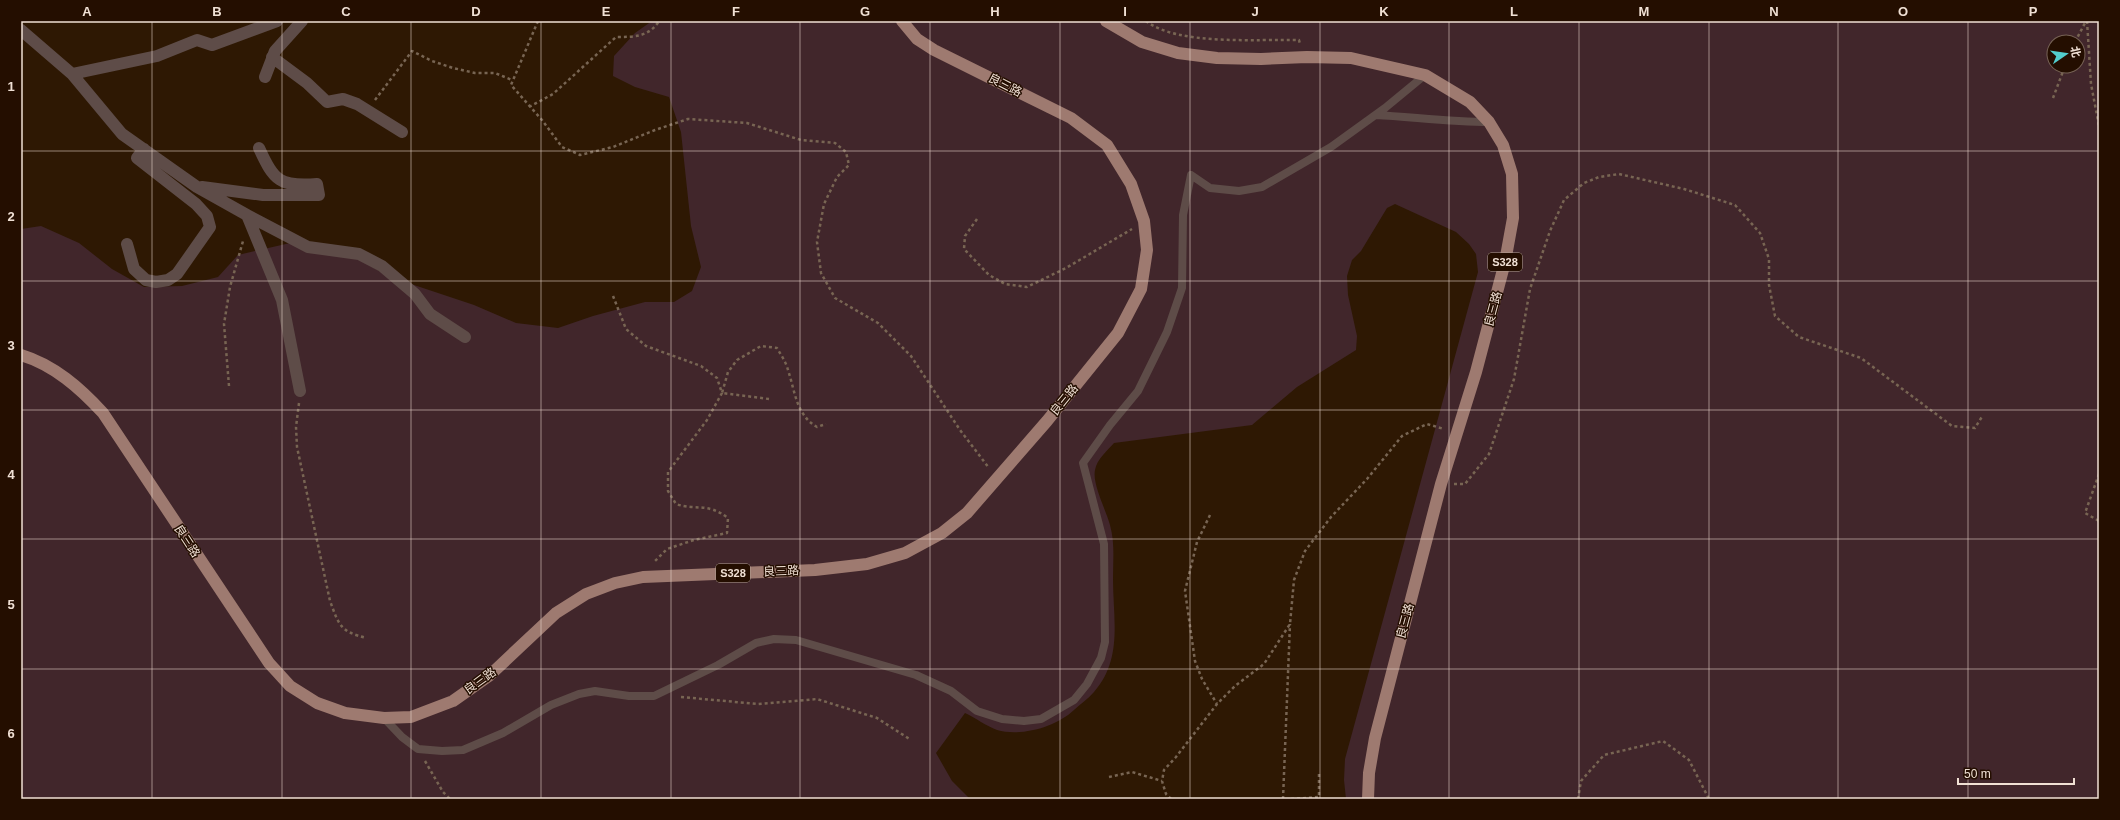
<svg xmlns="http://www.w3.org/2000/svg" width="2120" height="820" viewBox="0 0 2120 820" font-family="Helvetica,'Noto Sans SC',sans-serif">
<rect width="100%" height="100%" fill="#2e1803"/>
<path fill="#41262b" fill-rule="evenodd" d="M652,21H2099V799H1346L1344,780L1345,759L1478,272L1476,254L1469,244L1456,232L1395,204L1387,208L1361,251L1352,260L1347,276L1348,295L1357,336L1356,350L1297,387L1252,425L1114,443C1107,451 1097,459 1095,470C1092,484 1106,510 1110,525C1115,543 1113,560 1113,579C1113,619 1123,659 1094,692C1088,699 1080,704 1074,710C1056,727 1021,737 997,730C986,726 976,718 965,713L936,753L952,781L970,799H21V229L41,226L79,243L112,269L144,287L182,286L218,277L238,255L299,241L340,249L390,277L474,305L516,323L558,328L593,316L645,302H674L692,291L701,267L691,226L681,132L669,97L635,87L613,76L614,56L635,33ZM2054,42H2078V66H2054Z"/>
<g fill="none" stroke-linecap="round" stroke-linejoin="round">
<path stroke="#786553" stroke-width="2.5" stroke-dasharray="3 3" stroke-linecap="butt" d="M538,21L511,85L542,120L562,147L580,155L613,147L655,130L688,119L747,123L801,140L835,143L846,152L849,165L837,177L824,204L817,242L821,273L835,298L878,323L911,356L960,430L989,468
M1146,21C1178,46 1258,39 1299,40L1300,44
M2087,21L2091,84L2099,126
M2075,42L2086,21
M2053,98L2065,66
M375,100L412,51L432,61L453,68L475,73H495L512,80
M529,107L553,94L616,37C634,37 649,37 659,21
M977,219L965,236L964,249L989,275L1005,284L1027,287L1066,268L1132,229
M613,296L626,329L646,346L701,366L717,378L722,393L707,420L668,472V491L676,504C697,511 707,502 728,518L727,533L694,540L667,549L654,562
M229,386L224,324L230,287L243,241
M769,399L722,393L728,372L737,360L761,346L777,348C781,355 786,362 788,370C795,391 796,415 817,427L826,424
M299,403L296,427L297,447L330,601C339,625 340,632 367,638
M2099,474L2085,513L2099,521
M1454,484H1465L1489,454L1514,379L1530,289L1550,231L1564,200L1584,183L1599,177L1619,174L1684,189L1735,205L1760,233L1769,259V285L1775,316L1799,337L1861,358L1952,426L1975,428L1983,415
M1210,515L1197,542L1185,591L1195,661L1202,679L1217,704
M681,697L758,704L817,699L877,718L911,740
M425,761L443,792L450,799
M1109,777L1132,772L1162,781
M1171,799L1166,794L1162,781L1164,770L1176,757L1217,704L1235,686L1264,664L1290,624L1294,580L1305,551L1331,517L1367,479L1402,436L1427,424L1444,429
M1283,799L1290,624
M1291,799L1319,797V773
M1578,799L1581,781L1604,755L1663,741L1689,760L1709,799"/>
<path stroke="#5e4c48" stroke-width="8" d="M1376,115C1413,117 1451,122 1489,122
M384,718L402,737L418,749L442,751L463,750L503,733L551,705L579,694L595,691L629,696H654L718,665L756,643L774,639L796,640L916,675L951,691L977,711L1002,719L1024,721L1041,719L1074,700L1087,684L1101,658L1105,642L1104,544L1083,463L1110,425L1138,391L1167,332L1182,288L1183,215L1191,175L1210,188L1239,191L1262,187L1331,147L1385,108L1425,75"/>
<path stroke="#5e4c48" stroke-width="12" d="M21,30L72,74L122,134L197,187L247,215L282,300L300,391
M272,57L307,83L327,102L343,99L357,104L402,132
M72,74L157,56L197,40L212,45L277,21
M265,77L275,51L302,21
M202,187L263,195H319L317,184C280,187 274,181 259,148
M247,215L308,247L359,254L382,266L415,294L430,314L465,337
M127,244L134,269L146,280L156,282L168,280L177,274L210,227L207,216L196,204L137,158L144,149"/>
<path stroke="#9e7a70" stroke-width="12" d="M1106,21L1142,42L1178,53L1217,58L1261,59L1307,57L1351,58L1425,75L1470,102L1489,122L1503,145L1512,174L1513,218L1505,262L1476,372L1441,484L1375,738L1369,773L1368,799
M21,355C54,365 80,388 103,413L269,663L290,686L317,703L345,713L384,718L411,717L453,701L490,675L556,613L586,594L615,583L643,577L815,570L867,564L905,553L942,533L967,513L1047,421L1118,333L1141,289L1147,250L1144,221L1131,184L1107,145L1071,118L934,50L917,39L902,21"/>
</g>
<path fill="none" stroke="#f0e0d4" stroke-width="1" stroke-opacity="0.55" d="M152,21V799M282,21V799M411,21V799M541,21V799M671,21V799M800,21V799M930,21V799M1060,21V799M1190,21V799M1320,21V799M1449,21V799M1579,21V799M1709,21V799M1838,21V799M1968,21V799M21,151H2099M21,281H2099M21,410H2099M21,539H2099M21,669H2099"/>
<g text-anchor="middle" stroke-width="3" stroke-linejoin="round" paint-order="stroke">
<g fill="#240e00" stroke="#b3a194" stroke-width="1">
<rect x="1488" y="253" width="34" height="18" rx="3"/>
<rect x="716" y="564" width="34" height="18" rx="3"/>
</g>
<g font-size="11" font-weight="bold" fill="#f0e0d4">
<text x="1505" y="266">S328</text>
<text x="733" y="577">S328</text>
</g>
<g font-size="12" fill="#f0e0d4" stroke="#240e00">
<text transform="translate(1005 85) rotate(27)" y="4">良三路</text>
<text transform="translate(1493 309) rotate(-75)" y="4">良三路</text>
<text transform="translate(1064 400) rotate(-51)" y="4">良三路</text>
<text transform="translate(187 541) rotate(57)" y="4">良三路</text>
<text transform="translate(781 571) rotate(-2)" y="4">良三路</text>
<text transform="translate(1405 621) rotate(-75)" y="4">良三路</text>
<text transform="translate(480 681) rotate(-36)" y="4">良三路</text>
</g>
</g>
<rect width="2120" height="820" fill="none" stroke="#240e00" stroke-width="44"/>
<g transform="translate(2066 54) rotate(77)"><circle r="19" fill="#240e00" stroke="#766255"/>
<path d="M0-3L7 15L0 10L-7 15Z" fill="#52cdcc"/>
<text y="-6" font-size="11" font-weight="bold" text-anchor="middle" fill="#f0e0d4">北</text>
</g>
<path d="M1958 778v6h116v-6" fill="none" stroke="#f0e0d4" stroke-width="2"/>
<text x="1964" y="778" font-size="12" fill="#f0e0d4" stroke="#240e00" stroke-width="3" paint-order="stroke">50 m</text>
<rect x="22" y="22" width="2076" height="776" fill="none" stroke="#f0e0d4" stroke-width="1.5"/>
<g font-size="13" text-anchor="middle" font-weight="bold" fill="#f0e0d4">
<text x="87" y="16">A</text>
<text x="217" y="16">B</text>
<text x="346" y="16">C</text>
<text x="476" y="16">D</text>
<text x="606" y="16">E</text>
<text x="736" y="16">F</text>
<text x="865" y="16">G</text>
<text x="995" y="16">H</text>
<text x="1125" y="16">I</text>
<text x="1255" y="16">J</text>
<text x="1384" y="16">K</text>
<text x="1514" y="16">L</text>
<text x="1644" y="16">M</text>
<text x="1774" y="16">N</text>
<text x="1903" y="16">O</text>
<text x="2033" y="16">P</text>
<text x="11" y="91">1</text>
<text x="11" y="221">2</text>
<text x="11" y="350">3</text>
<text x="11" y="479">4</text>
<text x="11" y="609">5</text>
<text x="11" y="738">6</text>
</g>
</svg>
